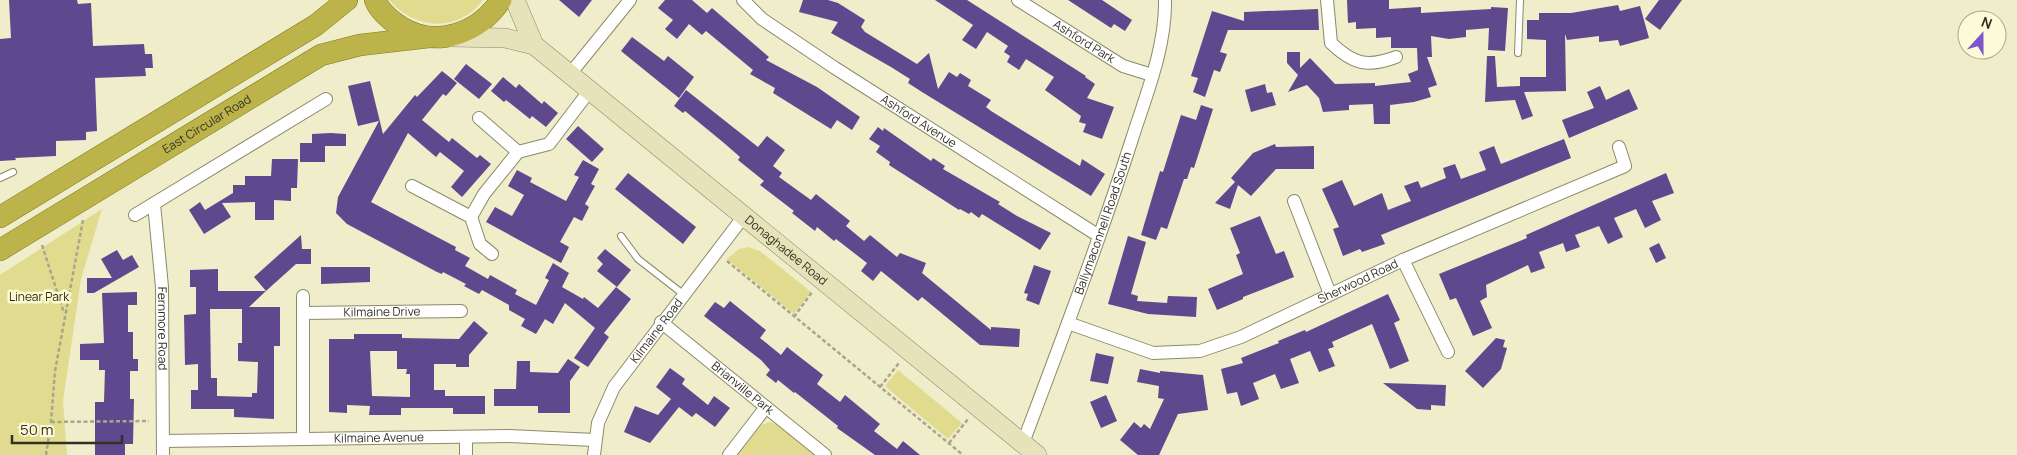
<svg xmlns="http://www.w3.org/2000/svg" width="2017" height="455" viewBox="0 0 2017 455" font-family="Manrope,sans-serif">
<rect width="100%" height="100%" fill="#efedca"/>
<path fill="#e1db90" d="M389,0H483C458,33 415,30 389,0Z
M102,209L81,279L63,401L67,455H0V275Z
M748,247L760,251L811,292L794,314L727,259L739,249Z
M898,370L962,423L948,439L885,386Z
M770,422L781,426L816,455H737L758,426Z"/>
<path fill="#60488f" fill-rule="evenodd" d="M9,0H77L78,4L91,3L93,46L144,44L145,54H152L153,68H145L146,76L95,78L97,131L86,132V140L56,141V156L15,158L16,160L0,161V39L11,38Z
M559,0H592L579,17Z
M665,0H692L707,13L712,8L769,57L766,60L817,87L860,117L852,130L837,120L831,129L773,93L775,88L750,74L753,70L706,31L702,35L689,24L677,39L665,29L673,20L658,8Z
M803,0H828L838,3L865,20L861,27L865,32L917,64L929,53L938,89L949,72L957,77L960,73L971,80L968,86L991,100L986,107L991,111L1080,166L1082,159L1105,174L1091,196L922,92L908,83L910,79L891,67L831,33L838,22L799,12Z
M935,0H967L1086,76L1085,77L1095,84L1087,98L1114,107L1102,139L1083,132L1086,124L1079,122L1081,116L1045,90L1054,77L1026,59L1019,70L1007,62L1010,56L1004,52L1008,46L987,32L976,49L962,40L973,25Z
M1068,0H1102L1132,20L1125,31L1114,24L1111,28Z
M1347,0H1389V9L1421,7V13L1491,9V7L1508,8L1505,51L1488,50L1489,28L1466,30V37L1449,39L1431,36L1432,57H1427L1437,85L1428,88L1431,97L1414,102L1390,105V124H1374L1373,104L1349,105V110L1323,112L1319,98L1307,85L1288,92L1298,75L1287,63V52H1300V68L1310,58L1335,84L1375,83V86L1411,82L1408,74L1418,70L1417,48H1391V37L1376,38V28L1356,29V22L1348,23Z
M1659,0H1682L1660,30L1645,19Z
M1618,5L1620,11L1640,6L1649,38L1620,46L1618,40L1599,42V36L1567,40L1565,34L1566,91L1524,92L1533,116L1522,120L1515,100L1485,102L1487,56H1495L1497,87L1520,86V77H1546V40L1527,39V20H1539V13H1571Z
M1318,9L1319,30H1228L1220,52L1227,54L1220,72L1214,70L1205,97L1193,92L1198,78L1191,76L1212,11L1244,21V12Z
M632,37L664,61L668,56L694,77L679,98L621,51Z
M466,64L492,84L479,99L454,79Z
M442,71L457,83L446,96L443,94L422,120L449,142L452,138L477,158L480,155L491,164L462,197L451,187L464,171L440,152L436,157L408,133L371,202L456,247L455,250L470,258L465,266L488,279L490,275L517,290L515,294L536,305L549,280L545,278L553,263L569,273L562,287L583,299L584,297L598,308L616,287L631,299L604,333L609,337L588,367L574,358L595,328L565,303L553,324L545,319L536,334L521,326L525,319L509,310V305L482,290L479,294L464,286L466,284L443,272L442,274L437,272L347,224L336,213L338,197L379,121L358,126L348,86L370,81L383,134L415,95L417,97Z
M503,77L516,88L519,84L542,104L544,101L558,113L546,127L532,116L530,119L506,100L504,102L491,91Z
M1265,84L1267,93L1272,92L1276,105L1251,112L1245,90Z
M1600,86L1606,100L1629,89L1638,109L1569,138L1562,120L1594,108L1587,92Z
M686,90L758,147L767,136L785,150L773,166L782,173L779,177L811,200L816,194L850,221L846,226L864,241L870,235L897,257L900,253L926,263L922,273L991,330V327L1020,329L1019,347L980,345L922,297L918,301L881,271L873,281L861,271L867,263L836,239L834,241L817,227L815,231L792,213L794,211L760,185L764,181L738,160L740,157L724,143L685,111L683,113L674,106Z
M1201,105L1213,109L1194,168L1191,167L1187,179H1184L1167,229L1161,227L1156,240L1141,235L1160,171L1163,172L1181,115L1196,120Z
M578,126L604,149L592,162L566,139Z
M878,127L883,131L884,128L931,161L933,158L945,166L943,169L1000,202L998,204L1017,216L1051,233L1040,250L982,214L979,218L971,212L969,214L960,209L959,210L889,165L890,162L876,152L880,146L869,139Z
M331,133L346,134V146H325V162H300V143H312V134Z
M1564,139L1571,158L1381,235L1385,244L1362,252L1360,249L1343,256L1333,229L1339,227L1322,189L1342,180L1354,206L1382,193L1388,210L1411,201L1404,186L1418,181L1421,188L1446,178L1443,168L1455,164L1461,179L1486,170L1479,152L1494,146L1501,164Z
M1275,144L1276,147L1314,146V169H1276L1251,196L1238,185L1230,209L1215,203L1235,182L1231,178L1253,153Z
M272,159H298L297,188H291V201L274,200V220H255V202L222,203L231,217L204,234L189,210L200,202L205,210L233,193V185H245V176H271Z
M583,160L599,169L591,184L595,186L585,204L589,207L582,221L574,217L560,242L569,247L561,263L486,222L495,207L512,216L524,195L508,186L517,170L532,178L530,182L566,201L579,177L574,175Z
M628,173L696,227L683,244L615,189Z
M1666,173L1674,193L1652,201L1661,220L1645,228L1636,209L1614,218L1623,237L1608,244L1599,226L1575,235L1580,247L1566,252L1563,243L1539,252L1545,268L1531,273L1528,265L1486,285L1487,297L1480,301L1492,328L1473,336L1456,298L1450,300L1439,274L1527,238L1526,235Z
M1260,216L1276,254L1284,251L1294,277L1243,297V299L1217,310L1208,289L1243,274L1236,255L1240,253L1230,228Z
M301,235L302,249H311V264H296L266,291L254,277Z
M1128,236L1146,242L1131,294L1138,296L1137,301L1167,303L1168,296L1197,297L1196,317L1148,314L1108,304Z
M1659,243L1666,258L1656,263L1649,248Z
M605,249L631,270L617,287L597,271L603,264L597,258Z
M117,250L123,260L132,255L139,267L94,293H87V278H112L101,259Z
M1034,265L1051,271L1039,305L1026,300L1028,294L1024,293Z
M321,267H370V282L321,284Z
M218,269V291H266L249,307H280V346H274V419L234,417V409H191V390H198V364L185,365L184,315L196,314V287H190V270ZM210,309H242V343H238V361L258,362L257,393H252V397L217,396V378H211Z
M137,292V305H128V332H133V359H138V371H130V399H134L133,444H125V455H95V402H104L105,370H99V360H80V344L104,343L102,293Z
M1388,294L1400,320L1394,323L1409,361L1390,369L1372,324L1332,342L1334,347L1328,349L1335,366L1319,372L1310,351L1290,359L1299,383L1281,389L1275,374L1253,383L1259,399L1241,406L1237,392L1227,394L1221,369L1243,363L1241,358L1279,343L1278,341L1305,330L1306,332Z
M730,301L766,330L760,338L781,355L787,347L823,375L817,384L840,402L845,395L880,424L874,431L897,449L903,441L920,455H875L837,428L838,426L795,392L794,393L778,380L776,383L766,375L770,370L761,360L704,316L715,302L724,308Z
M474,321L488,333L469,355V367H456V364H434V390H445V396H485V414H453V408H401V415H369L370,406L347,405V413L329,412V339H354V334H402V338L459,339ZM370,351H397V369H407L406,374H410V397L372,396Z
M1496,338L1505,340L1503,347L1507,348L1501,369L1483,388L1465,371Z
M1096,353L1114,357L1108,384L1090,381Z
M568,359L580,367L570,381V413H538V406H494V389H516L517,361H530V372L558,373Z
M670,368L685,379L682,384L708,405L714,396L730,408L715,427L696,413L692,417L679,407L650,443L624,432L635,406L658,415L671,399L656,387Z
M1140,369L1160,373V371L1203,375L1208,410L1178,414L1159,455H1138L1120,440L1134,422L1141,428L1144,424L1150,429L1164,399L1158,398L1159,386L1137,382Z
M1383,383L1446,385L1445,406L1431,405V410L1417,409Z
M1106,395L1117,421L1101,428L1090,402Z"/>
<g fill="none" stroke-linecap="round" stroke-linejoin="round">
<defs>
<path id="service" d="M1518,53L1520,0
M0,178L13,172
M621,236L638,259L683,294"/>
<g id="minor">
<path id="s1" d="M743,0L762,19L835,68L1099,236"/>
<path id="s2" d="M1018,0L1123,66L1152,75"/>
<path d="M1327,0L1331,43C1353,64 1367,68 1396,57"/>
<path d="M570,74L630,0"/>
<path d="M479,118L518,152"/>
<path d="M412,186L471,217L480,244L492,254"/>
<path d="M1294,201L1330,294"/>
<path id="s3" d="M154,204L162,287L163,455"/>
<path d="M135,215L326,99"/>
<path d="M471,217L484,194L518,152L549,144L590,90"/>
<path d="M1403,260L1448,352"/>
<path d="M303,296V439"/>
<path id="s4" d="M303,313L461,311"/>
<path id="s5" d="M661,322L825,455"/>
<path id="s6" d="M1068,323L1153,353L1200,351L1241,337L1403,260L1625,166L1619,147"/>
<path id="s7" d="M163,441L509,436L595,440"/>
<path id="s8" d="M1023,443C1061,342 1099,242 1132,139C1146,95 1166,47 1165,0"/>
<path d="M466,455V437"/>
<path id="s9" d="M594,455L598,423L614,387L744,216"/>
<path d="M729,455L766,407"/>
</g>
<g id="secondary">
<path id="s10" d="M515,0L534,45L1037,455"/>
<path d="M451,37L505,38L534,45"/>
</g>
<g id="trunk">
<path d="M375,0C380,12 390,20 401,27C437,49 479,33 501,0"/>
<path d="M0,217L316,25L347,0"/>
<path id="s11" d="M0,250L321,55L360,45L429,37"/>
</g>
</defs>
<use href="#service" stroke="#8d8a6b" stroke-width="8"/>
<use href="#minor" stroke="#8d8a6b" stroke-width="14"/>
<use href="#secondary" stroke="#8d8a6b" stroke-width="20"/>
<use href="#trunk" stroke="#81791f" stroke-width="22"/>
<path stroke="#a8a68b" stroke-width="2.5" stroke-dasharray="4 2.5" stroke-linecap="butt" d="M42,245L64,313
M727,261L963,455
M794,317L812,292
M880,387L899,363
M51,422L149,421
M949,443L968,419
M46,455L51,422L55,371L83,220"/>
<use href="#service" stroke="#fff" stroke-width="6"/>
<use href="#minor" stroke="#fff" stroke-width="12"/>
<use href="#secondary" stroke="#e6e3bb" stroke-width="19"/>
<use href="#trunk" stroke="#bcb44a" stroke-width="21"/>
</g>
<g text-anchor="middle" stroke-width="5" stroke-linejoin="round" paint-order="stroke">
<g font-size="12" fill="#313023" stroke="#fdfbd7">
<text dy="4" stroke="none"><textPath href="#s2" startOffset="78">Ashford Park</textPath></text>
<text dy="4" stroke="none"><textPath href="#s1" startOffset="214">Ashford Avenue</textPath></text>
<text dy="4" stroke="none"><textPath href="#s11" startOffset="242">East Circular Road</textPath></text>
<text dy="4" stroke="none"><textPath href="#s8" startOffset="234">Ballymaconnell Road South</textPath></text>
<text dy="4" stroke="none"><textPath href="#s10" startOffset="374">Donaghadee Road</textPath></text>
<text dy="4" stroke="none"><textPath href="#s6" startOffset="310">Sherwood Road</textPath></text>
<text dy="4" stroke="none"><textPath href="#s4" startOffset="79">Kilmaine Drive</textPath></text>
<text dy="4" stroke="none"><textPath href="#s3" startOffset="125">Fernmore Road</textPath></text>
<text dy="4" stroke="none"><textPath href="#s9" startOffset="142">Kilmaine Road</textPath></text>
<text dy="4" stroke="none"><textPath href="#s5" startOffset="105">Brianville Park</textPath></text>
<text dy="4" stroke="none"><textPath href="#s7" startOffset="216">Kilmaine Avenue</textPath></text>
</g>
<g font-size="12" fill="#2f2c04" stroke="#fdfbd7">
<text x="39" y="301">Linear Park</text>
</g>
</g>
<g transform="translate(1982 35) rotate(21)"><circle r="24" fill="#fdfbd7" stroke="#abaa8f"/>
<path d="M0-4L9 19L0 12L-9 19Z" fill="#8054cd"/>
<text y="-8" font-size="14" font-weight="bold" text-anchor="middle" fill="#313023">N</text>
</g>
<path d="M12 435v8h110v-8" fill="none" stroke="#313023" stroke-width="2.5"/>
<text x="20" y="435" font-size="15" fill="#313023" stroke="#fdfbd7" stroke-width="4" paint-order="stroke">50 m</text>
</svg>
